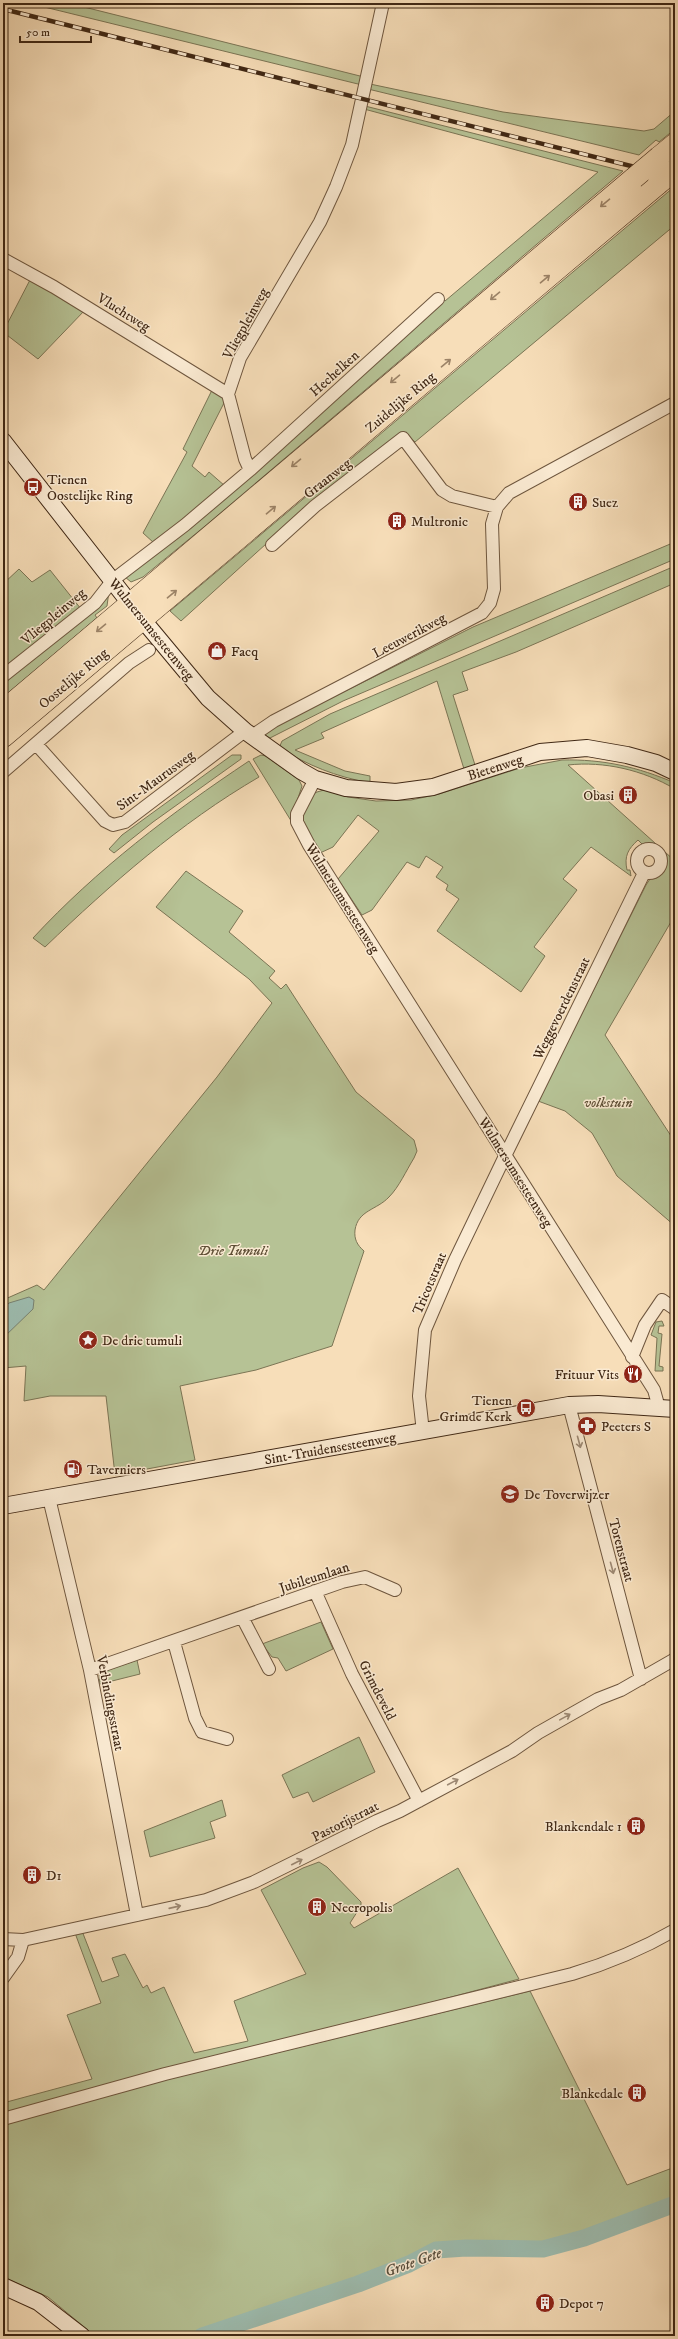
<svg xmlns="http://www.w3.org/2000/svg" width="678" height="2339" viewBox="0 0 678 2339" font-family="'IM FELL DW Pica',serif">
<rect width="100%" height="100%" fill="#f7deb9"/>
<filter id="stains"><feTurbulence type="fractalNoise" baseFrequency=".005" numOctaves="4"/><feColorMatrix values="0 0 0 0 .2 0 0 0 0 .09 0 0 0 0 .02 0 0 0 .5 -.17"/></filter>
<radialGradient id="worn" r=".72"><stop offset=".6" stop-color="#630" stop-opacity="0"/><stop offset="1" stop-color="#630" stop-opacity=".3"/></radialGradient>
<path fill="#b6c295" stroke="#7b7555" d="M28,3H68L364,77L362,85Z
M370,84L503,112L644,131L654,129L675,111V129L659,142L656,140L639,155L368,89Z
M365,106L623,171L205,526L143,577L131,582L125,577L443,299L445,301L598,172L364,109Z
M674,187L675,225L415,442L405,432L309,505L181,621L170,611Z
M31,278L85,310L38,359L3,332Z
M213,388L225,401L192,466L205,477L209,472L225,486L154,543L143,533L187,452L183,449Z
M675,542V559L343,701L270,738L264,735L274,727L473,627Z
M675,566V583L516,652L462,672L468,690L453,695L475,765L464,769L437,681L321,733L324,738L295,750L345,771L370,776V783C334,776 310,766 279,748L282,741L330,714Z
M19,569L32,582L50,570L81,609L3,671V584Z
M109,591L107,606L95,615L97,618L3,697V681Z
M232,755H241V759L153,822L114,853L109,849L122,835Z
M261,755L266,756L299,780L302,786L295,807L293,824L253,759Z
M562,760C603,759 638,767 675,783V789C643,770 604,761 568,765L675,861V915L605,1035L675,1142V1226L617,1176L592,1133L565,1111L538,1101L646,885L650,879L663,871L666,861C662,851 656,843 644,846L638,840C628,849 624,856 627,870H630L631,876L591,847L563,879L577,890L534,947L545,956L521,992L437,931L459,899L446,890L448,885L436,877L443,867L426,856L419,868L407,862L372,910L362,915L338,879L379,831L358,815L333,847L320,853L305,831L302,817L313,794L317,792L324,790L348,797L376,801L411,800L439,794L520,768Z
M249,761L259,777C180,823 111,884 45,947L33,938C97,869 171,813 249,761Z
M186,871L243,911L229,932L275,971L269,978L281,989L286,984L356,1092L414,1140L417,1151L414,1158C406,1171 399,1187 389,1197C377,1210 358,1210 355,1230C354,1239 357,1245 364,1251L332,1346L256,1370L180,1386L195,1460L115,1475L106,1396H50L24,1401L26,1366L3,1368V1300L37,1285L44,1290L217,1077L272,1003L249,979L156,907Z
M662,1321L664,1326H659L658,1333L662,1334L659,1366L663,1367V1371H655L657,1338L651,1335L656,1322Z
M321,1622L333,1649L286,1671L278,1658L272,1657L262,1644Z
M137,1660L140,1674L100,1684L99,1675L102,1672Z
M359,1737L375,1772L313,1802L308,1792L293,1798L282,1775Z
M222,1800L226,1816L210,1822L215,1838L150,1857L144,1831Z
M319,1862L327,1867L361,1902V1906L350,1923L354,1928L458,1868L519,1979L335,2028L69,2095L3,2115V2103L92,2079L67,2015L101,2003L75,1933L82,1931L102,1982L119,1976L112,1958L125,1954L143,1988L147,1985L151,1993L164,1987L194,2053L248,2041L234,2001L306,1974L261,1890L303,1868Z
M530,1991L627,2185L675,2167V2204L584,2238L543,2249L467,2248L436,2250L409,2264L358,2284L202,2336H95L48,2297L3,2277V2125L144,2085Z"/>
<path fill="#9dbcaf" stroke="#788171" d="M29,1297L34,1300L33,1309L3,1338V1309L9,1303Z"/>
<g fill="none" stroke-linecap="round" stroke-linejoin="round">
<path stroke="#9dbcaf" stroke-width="17" d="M202,2336L358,2284L409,2264L436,2250L466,2248L543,2249L584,2238L675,2204"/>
<defs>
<path id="street" d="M3,259L54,287L228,394
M250,470L245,459L228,394L240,358L320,222L336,187L352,145L383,3
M272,545L315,506L403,438L442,490L452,496L497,507
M3,676L95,603L113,580L185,525L250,470L438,299
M252,736L274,721L482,613L490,603L494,589L492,524L497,507L509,493L675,403
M36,744L105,821L113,825L125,822L245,731
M3,772L129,663L149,650
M315,779L297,814V822L309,845L654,1390L659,1408
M637 861a12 12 0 1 1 24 0a12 12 0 1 1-24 0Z
M632,1357L645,1325L662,1300L675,1309
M569,1405L641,1679
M423,1432L419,1396L425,1330L455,1260L505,1156L644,873
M49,1498L90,1670L137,1915
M315,1591L352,1674L419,1801
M242,1617L269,1669
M174,1642L195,1718L202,1732L227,1739
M90,1670L342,1582L365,1577L395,1590
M3,1939L23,1940L206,1900L254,1882L377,1821L400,1811L512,1751L538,1733L598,1699L621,1690L675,1659
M3,1978L18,1957L23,1940
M3,2119L165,2074L572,1974C609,1963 642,1949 675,1930"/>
<path id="secondary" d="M3,441L143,620L208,698L245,731L301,771L315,779L346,788L396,792L433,787L540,752L587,748L627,755L656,763L675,772
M3,1506L569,1405L598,1404L675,1409
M3,2286L38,2302L82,2336"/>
<path id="highway" d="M659,157L675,144
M3,711L634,178
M3,737L658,184"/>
</defs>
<use href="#street" stroke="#6e563e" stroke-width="14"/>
<use href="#secondary" stroke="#402815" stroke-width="18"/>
<use href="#highway" stroke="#402815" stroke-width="22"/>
<use href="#street" stroke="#faead2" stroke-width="12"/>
<use href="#secondary" stroke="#faead2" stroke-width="16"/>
<use href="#highway" stroke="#f7deb9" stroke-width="21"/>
<defs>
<path id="rail" d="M3,9L675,177"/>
</defs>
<use href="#rail" stroke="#402815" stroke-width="4.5"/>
<use href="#rail" stroke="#faead2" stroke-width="3" stroke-dasharray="9" stroke-linecap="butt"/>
<defs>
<path id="highway-bridge" d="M634,178L659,157
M658,184L675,170"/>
</defs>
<use href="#highway-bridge" stroke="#402815" stroke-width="22" stroke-linecap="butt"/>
<use href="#highway-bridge" stroke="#f7deb9" stroke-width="21"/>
</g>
<defs><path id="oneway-shaft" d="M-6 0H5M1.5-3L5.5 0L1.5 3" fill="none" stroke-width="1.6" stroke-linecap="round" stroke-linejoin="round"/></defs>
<g stroke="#9c8367">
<use href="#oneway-shaft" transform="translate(605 203) rotate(140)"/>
<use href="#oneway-shaft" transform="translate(545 279) rotate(-40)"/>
<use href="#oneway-shaft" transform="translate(495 296) rotate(140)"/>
<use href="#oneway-shaft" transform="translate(446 363) rotate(-40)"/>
<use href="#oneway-shaft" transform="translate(395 379) rotate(140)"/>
<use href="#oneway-shaft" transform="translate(296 463) rotate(140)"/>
<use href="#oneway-shaft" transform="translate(271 510) rotate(-40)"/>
<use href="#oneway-shaft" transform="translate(172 594) rotate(-40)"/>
<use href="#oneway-shaft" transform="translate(101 628) rotate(140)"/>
</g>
<g stroke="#9d8974">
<use href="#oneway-shaft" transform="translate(579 1442) rotate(75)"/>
<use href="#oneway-shaft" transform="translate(612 1568) rotate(75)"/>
<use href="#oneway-shaft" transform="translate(565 1717) rotate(-29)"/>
<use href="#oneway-shaft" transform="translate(453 1782) rotate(-28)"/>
<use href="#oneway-shaft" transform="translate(297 1862) rotate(-27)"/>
<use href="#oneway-shaft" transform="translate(175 1907) rotate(-13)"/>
</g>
<defs>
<symbol id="bus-disc" viewBox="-11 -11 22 22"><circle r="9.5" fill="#8f2418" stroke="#faead2"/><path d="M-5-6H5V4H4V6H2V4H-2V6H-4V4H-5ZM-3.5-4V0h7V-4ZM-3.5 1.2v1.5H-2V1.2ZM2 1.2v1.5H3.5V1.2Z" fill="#fff"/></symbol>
<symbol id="building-disc" viewBox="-11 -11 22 22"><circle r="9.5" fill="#8f2418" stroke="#faead2"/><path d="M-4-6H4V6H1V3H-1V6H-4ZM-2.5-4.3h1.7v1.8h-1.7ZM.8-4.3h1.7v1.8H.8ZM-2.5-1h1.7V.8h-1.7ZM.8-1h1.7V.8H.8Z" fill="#fff"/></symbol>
<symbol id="shop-disc" viewBox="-11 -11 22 22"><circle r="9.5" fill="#8f2418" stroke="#faead2"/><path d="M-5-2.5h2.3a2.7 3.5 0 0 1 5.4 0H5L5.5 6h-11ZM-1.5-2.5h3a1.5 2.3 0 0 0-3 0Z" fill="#fff"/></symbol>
<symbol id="sight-disc" viewBox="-11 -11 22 22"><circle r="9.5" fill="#8f2418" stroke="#faead2"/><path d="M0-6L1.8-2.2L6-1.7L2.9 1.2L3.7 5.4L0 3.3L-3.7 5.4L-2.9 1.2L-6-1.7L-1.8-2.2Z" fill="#fff"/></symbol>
<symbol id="restaurant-disc" viewBox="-11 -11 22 22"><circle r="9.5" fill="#8f2418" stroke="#faead2"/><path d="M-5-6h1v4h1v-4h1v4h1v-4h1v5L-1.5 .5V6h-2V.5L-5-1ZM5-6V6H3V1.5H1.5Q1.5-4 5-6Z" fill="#fff"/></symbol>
<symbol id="pharmacy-disc" viewBox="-11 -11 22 22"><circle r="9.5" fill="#8f2418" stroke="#faead2"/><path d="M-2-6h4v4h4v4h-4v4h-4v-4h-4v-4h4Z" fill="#fff"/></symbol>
<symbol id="fuel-disc" viewBox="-11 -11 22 22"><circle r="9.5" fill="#8f2418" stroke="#faead2"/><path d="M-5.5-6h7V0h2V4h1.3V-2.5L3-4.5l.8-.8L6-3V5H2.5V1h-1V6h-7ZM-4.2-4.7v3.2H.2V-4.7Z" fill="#fff"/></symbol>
<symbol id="school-disc" viewBox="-11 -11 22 22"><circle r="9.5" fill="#8f2418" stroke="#faead2"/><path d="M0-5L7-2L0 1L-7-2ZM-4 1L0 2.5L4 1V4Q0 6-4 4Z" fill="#fff"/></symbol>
</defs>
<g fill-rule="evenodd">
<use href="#bus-disc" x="22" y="476" width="22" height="22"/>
<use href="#building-disc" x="567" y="491" width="22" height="22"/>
<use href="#building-disc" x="386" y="510" width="22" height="22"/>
<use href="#shop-disc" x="206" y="640" width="22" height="22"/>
<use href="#building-disc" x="617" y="784" width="22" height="22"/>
<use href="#sight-disc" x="77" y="1329" width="22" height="22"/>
<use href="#restaurant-disc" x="622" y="1363" width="22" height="22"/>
<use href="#bus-disc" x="515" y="1397" width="22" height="22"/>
<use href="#pharmacy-disc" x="576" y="1415" width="22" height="22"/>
<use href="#fuel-disc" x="62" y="1458" width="22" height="22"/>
<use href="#school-disc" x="499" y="1483" width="22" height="22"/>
<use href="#building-disc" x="625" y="1815" width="22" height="22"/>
<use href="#building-disc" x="21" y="1864" width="22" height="22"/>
<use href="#building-disc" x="306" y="1896" width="22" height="22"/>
<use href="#building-disc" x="626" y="2082" width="22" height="22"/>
<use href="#building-disc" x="534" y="2292" width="22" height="22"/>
</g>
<g text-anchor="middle" stroke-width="3" stroke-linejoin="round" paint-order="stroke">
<g font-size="14" fill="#402815" stroke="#faead2">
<text transform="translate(124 312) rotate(32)" y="5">Vluchtweg</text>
<text transform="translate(245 323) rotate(-61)" y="5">Vliegpleinweg</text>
<text transform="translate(334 373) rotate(-42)" y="5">Hechelken</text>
<text transform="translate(400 402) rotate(-40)" y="5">Zuidelijke Ring</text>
<text transform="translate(327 478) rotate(-38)" y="5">Graanweg</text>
<text transform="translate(53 616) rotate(-40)" y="5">Vliegpleinweg</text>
<text transform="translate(152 629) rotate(51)" y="5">Wulmersumsesteenweg</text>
<text transform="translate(409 635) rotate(-28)" y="5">Leeuwerikweg</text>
<text transform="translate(73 678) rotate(-40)" y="5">Oostelijke Ring</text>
<text transform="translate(495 767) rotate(-18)" y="5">Bietenweg</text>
<text transform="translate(155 780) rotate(-36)" y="5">Sint-Maurusweg</text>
<text transform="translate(343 898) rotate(58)" y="5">Wulmersumsesteenweg</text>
<text transform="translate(561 1008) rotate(-64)" y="5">Weggevoerdenstraat</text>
<text transform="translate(516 1172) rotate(58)" y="5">Wulmersumsesteenweg</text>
<text transform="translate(429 1283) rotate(-67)" y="5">Tricotstraat</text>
<text transform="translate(330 1448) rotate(-10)" y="5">Sint-Truidensesteenweg</text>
<text transform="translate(622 1550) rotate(75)" y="5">Torenstraat</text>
<text transform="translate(314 1577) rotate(-18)" y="5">Jubileumlaan</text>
<text transform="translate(378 1690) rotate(63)" y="5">Grimdeveld</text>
<text transform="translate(111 1703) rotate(79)" y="5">Verbindingsstraat</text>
<text transform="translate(345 1821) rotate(-27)" y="5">Pastorijstraat</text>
</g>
<g font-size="14" fill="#402815" stroke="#faead2" text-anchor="start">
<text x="47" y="484">Tienen<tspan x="47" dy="16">Oostelijke Ring</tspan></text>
<text x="592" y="507">Suez</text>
<text x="411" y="526">Multronic</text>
<text x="231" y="656">Facq</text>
<text x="614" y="800" text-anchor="end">Obasi</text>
<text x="102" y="1345">De drie tumuli</text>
<text x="619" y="1379" text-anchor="end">Frituur Vits</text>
<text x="512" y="1405" text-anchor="end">Tienen<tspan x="512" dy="16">Grimde Kerk</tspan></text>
<text x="601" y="1431">Peeters S</text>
<text x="87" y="1474">Taverniers</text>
<text x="524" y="1499">De Toverwijzer</text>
<text x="622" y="1831" text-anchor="end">Blankendale 1</text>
<text x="46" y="1880">D1</text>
<text x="331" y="1912">Necropolis</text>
<text x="623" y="2098" text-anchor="end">Blankedale</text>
<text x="559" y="2308">Depot 7</text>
</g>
<g font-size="14" font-style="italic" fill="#5e4e35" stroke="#faead2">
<text x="608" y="1107">volkstuin</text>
<text x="233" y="1255">Drie Tumuli</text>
</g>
<g font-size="15" font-style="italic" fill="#574d3c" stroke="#faead2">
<text transform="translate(413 2262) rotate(-20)" y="5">Grote Gete</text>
</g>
</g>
<rect width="678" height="2339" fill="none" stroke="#f7deb9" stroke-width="16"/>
<rect x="4" y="4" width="670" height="2331" fill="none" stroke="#402815" stroke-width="2"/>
<rect x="8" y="8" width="662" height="2323" fill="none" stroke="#402815"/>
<path d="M20 36v6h71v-6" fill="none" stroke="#402815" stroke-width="2"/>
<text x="26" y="36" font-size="12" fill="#402815" stroke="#faead2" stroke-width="3" paint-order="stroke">50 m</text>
<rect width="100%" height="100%" filter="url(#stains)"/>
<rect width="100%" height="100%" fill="url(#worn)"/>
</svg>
